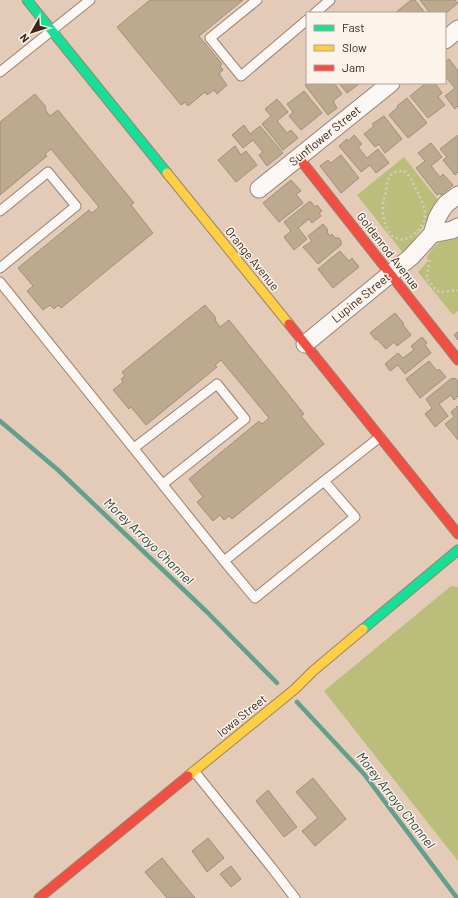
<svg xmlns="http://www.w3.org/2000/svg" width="458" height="898" viewBox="0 0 458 898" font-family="Barlow,sans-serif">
<rect width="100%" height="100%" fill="#e4cbb7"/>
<path fill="#bbbe7a" d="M404,157L438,200C431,208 431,214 426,222C419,233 411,243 403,253L357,195Z
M458,238V311L453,315L418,272L428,261L427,256C431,251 435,244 441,242C447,240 453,240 458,238Z
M451,586L458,587V861L324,691Z"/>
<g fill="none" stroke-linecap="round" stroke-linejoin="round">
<path stroke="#629f8f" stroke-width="4.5" d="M0,421L58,470L207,612L277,683
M297,702L364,774L457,898"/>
</g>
<path fill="#bda98e" stroke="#9f8f7d" d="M150,0H243L199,36L222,64L220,66L223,70L219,74L227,85L217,94L214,90L207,95L205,92L188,106L185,102L181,105L117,27Z
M411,0H415L425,13H395Z
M420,0H455L458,3L445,14V13H430Z
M449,59L458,71V106L455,109L445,96L455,88L445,76V62Z
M308,83H334L342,94L333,101L337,108L328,115L305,85Z
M339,83H360L347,93Z
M426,83H435L442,93L438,97L445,105L428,118L410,96Z
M304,91L322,113L301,130L289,116L293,112L287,104Z
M35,94L46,107L45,109L50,116L58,110L134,203L131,205L153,233L61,308L58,305L54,309L50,305L43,310L27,291L33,286L18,268L89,210L92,213L99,207L51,149L45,154L47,156L0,195V122Z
M407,98L427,123L408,138L389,115L398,107L397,106Z
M277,99L288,112L277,121L287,133L291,130L298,138L283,150L262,124L271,116L265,109Z
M384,116L402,139L385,153L379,144L375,147L364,134L374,126L372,124Z
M244,125L250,134L260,126L283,153L267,166L259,155L263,152L253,140L243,148L232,135Z
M354,135L362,144L358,147L367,158L378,149L389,163L376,173L370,165L361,172L339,146L347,139L348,141Z
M458,135V172L455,175L443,160L447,157L440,149Z
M431,143L442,157L431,166L440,177L443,174L453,185L441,195L440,193L437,195L416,168L425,161L418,153Z
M235,146L241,155L246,151L257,165L236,182L218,160Z
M341,155L359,178L341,193L320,166L328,160L331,163Z
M291,180L301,191L296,194L303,203L279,222L263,203Z
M310,201L315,207L317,205L322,211L319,213L321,216L312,223L309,219L298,228L307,239L294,250L284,237L291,231L284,222Z
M323,224L328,230L327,232L330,236L332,234L335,238H339L341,241V245L318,264L303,247L312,241L308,236Z
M340,251L349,261L352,258L359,267L333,288L318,269Z
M205,305L216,318L215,320L220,327L229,320L304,414L301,416L324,444L232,519L229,516L224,520L220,515L213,521L197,502L203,497L189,479L259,421L262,424L269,418L221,360L215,365L217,367L146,425L131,407L129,409L113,390L123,382L121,379L125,376L122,372Z
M395,313L404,324L403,325L411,335L397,346L394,342L386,349L377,339L376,340L370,333Z
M458,332V340L454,335Z
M422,337L427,343L425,345L431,353L405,374L398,365L390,371L385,364L398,353L403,358L414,350L411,346Z
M429,361L437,371L439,369L446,377L420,398L406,379Z
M452,378L454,379L455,378L458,381V396L454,400L451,395L439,404L448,416L435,427L425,414L432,408L426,399Z
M458,406V440L445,424L454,417L451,412Z
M313,778L346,819L315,846L302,831L318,818L296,792Z
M268,790L297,827L284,837L256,801Z
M208,838L224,858L207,872L192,851Z
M162,858L195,898H167L145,872Z
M231,866L241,879L231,887L220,874Z"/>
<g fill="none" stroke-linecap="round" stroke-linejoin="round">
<defs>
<path id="lane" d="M257,0L210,38L241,76L307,20
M315,13L330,0
M0,72L90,0
M0,211L48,172L76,206L0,268
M0,282L224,561L255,598L355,517L324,481L224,561
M134,448L217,384L245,419L163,484
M324,481L380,437
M194,771L272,868L295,898"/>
<path id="street" d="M445,40L458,29
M259,189L391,83
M432,234L452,230L458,227
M305,344L411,257L432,234L437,218L441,211L446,204L458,195"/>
<path id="fast" d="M27,0L167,173
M363,629L458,550"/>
<path id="slow" d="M167,173L289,324
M188,776L295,689L313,671L363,629"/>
<path id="jam" d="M299,158L458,360
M289,324L458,534
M39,898L188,776"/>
</defs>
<use href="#lane" stroke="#968474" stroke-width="11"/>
<use href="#street" stroke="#968474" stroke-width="19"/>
<use href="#fast" stroke="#968474" stroke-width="11"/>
<use href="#slow" stroke="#968474" stroke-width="11"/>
<use href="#jam" stroke="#968474" stroke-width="11"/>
<path stroke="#d4cdc6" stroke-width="2.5" stroke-dasharray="2 3" stroke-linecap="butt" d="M91,47L96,44L110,24L140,0
M404,171C411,177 413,184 417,191C423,204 430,216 420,228C417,232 413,236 408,238C389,245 382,221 383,206C383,201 385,196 386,191C387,185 387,178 392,174C396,171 400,171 404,171Z
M430,260L427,274V279L437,291L442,292L458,290
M186,262L194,256"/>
<use href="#lane" stroke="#fbf7f4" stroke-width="9"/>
<use href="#street" stroke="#fbf7f4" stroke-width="17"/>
<use href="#fast" stroke="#16e098" stroke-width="9"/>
<use href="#slow" stroke="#ffcf43" stroke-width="9"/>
<use href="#jam" stroke="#f24e42" stroke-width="9"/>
</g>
<g text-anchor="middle" stroke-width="3" stroke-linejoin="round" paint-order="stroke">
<g font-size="12" fill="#3a291a" stroke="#fcf3eb">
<text transform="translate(325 136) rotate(-39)" y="4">Sunflower Street</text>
<text transform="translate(388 251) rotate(52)" y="4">Goldenrod Avenue</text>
<text transform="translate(252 259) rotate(51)" y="4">Orange Avenue</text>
<text transform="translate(361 298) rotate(-39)" y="4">Lupine Street</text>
<text transform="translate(242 716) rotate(-39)" y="4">Iowa Street</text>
</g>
<g font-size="13" font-style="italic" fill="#294641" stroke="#fcf3eb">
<text transform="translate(149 541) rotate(44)" y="5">Morey Arroyo Channel</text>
<text transform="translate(396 800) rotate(52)" y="5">Morey Arroyo Channel</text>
</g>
</g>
<rect x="306" y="12" width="140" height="72" fill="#fcf3eb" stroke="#aea297"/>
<rect x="314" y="25" width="20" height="6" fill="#16e098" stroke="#aea297"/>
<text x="342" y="32" font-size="12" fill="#3a291a">Fast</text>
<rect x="314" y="45" width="20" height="6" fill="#ffcf43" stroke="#aea297"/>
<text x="342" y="52" font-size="12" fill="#3a291a">Slow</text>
<rect x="314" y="65" width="20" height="6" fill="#f24e42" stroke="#aea297"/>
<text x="342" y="72" font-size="12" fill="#3a291a">Jam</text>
<g transform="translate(32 32) rotate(231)" stroke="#fcf3eb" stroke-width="3" paint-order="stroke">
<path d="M0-3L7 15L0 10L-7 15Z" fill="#3a291a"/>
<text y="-6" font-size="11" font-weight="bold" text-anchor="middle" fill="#3a291a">N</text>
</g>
</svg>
